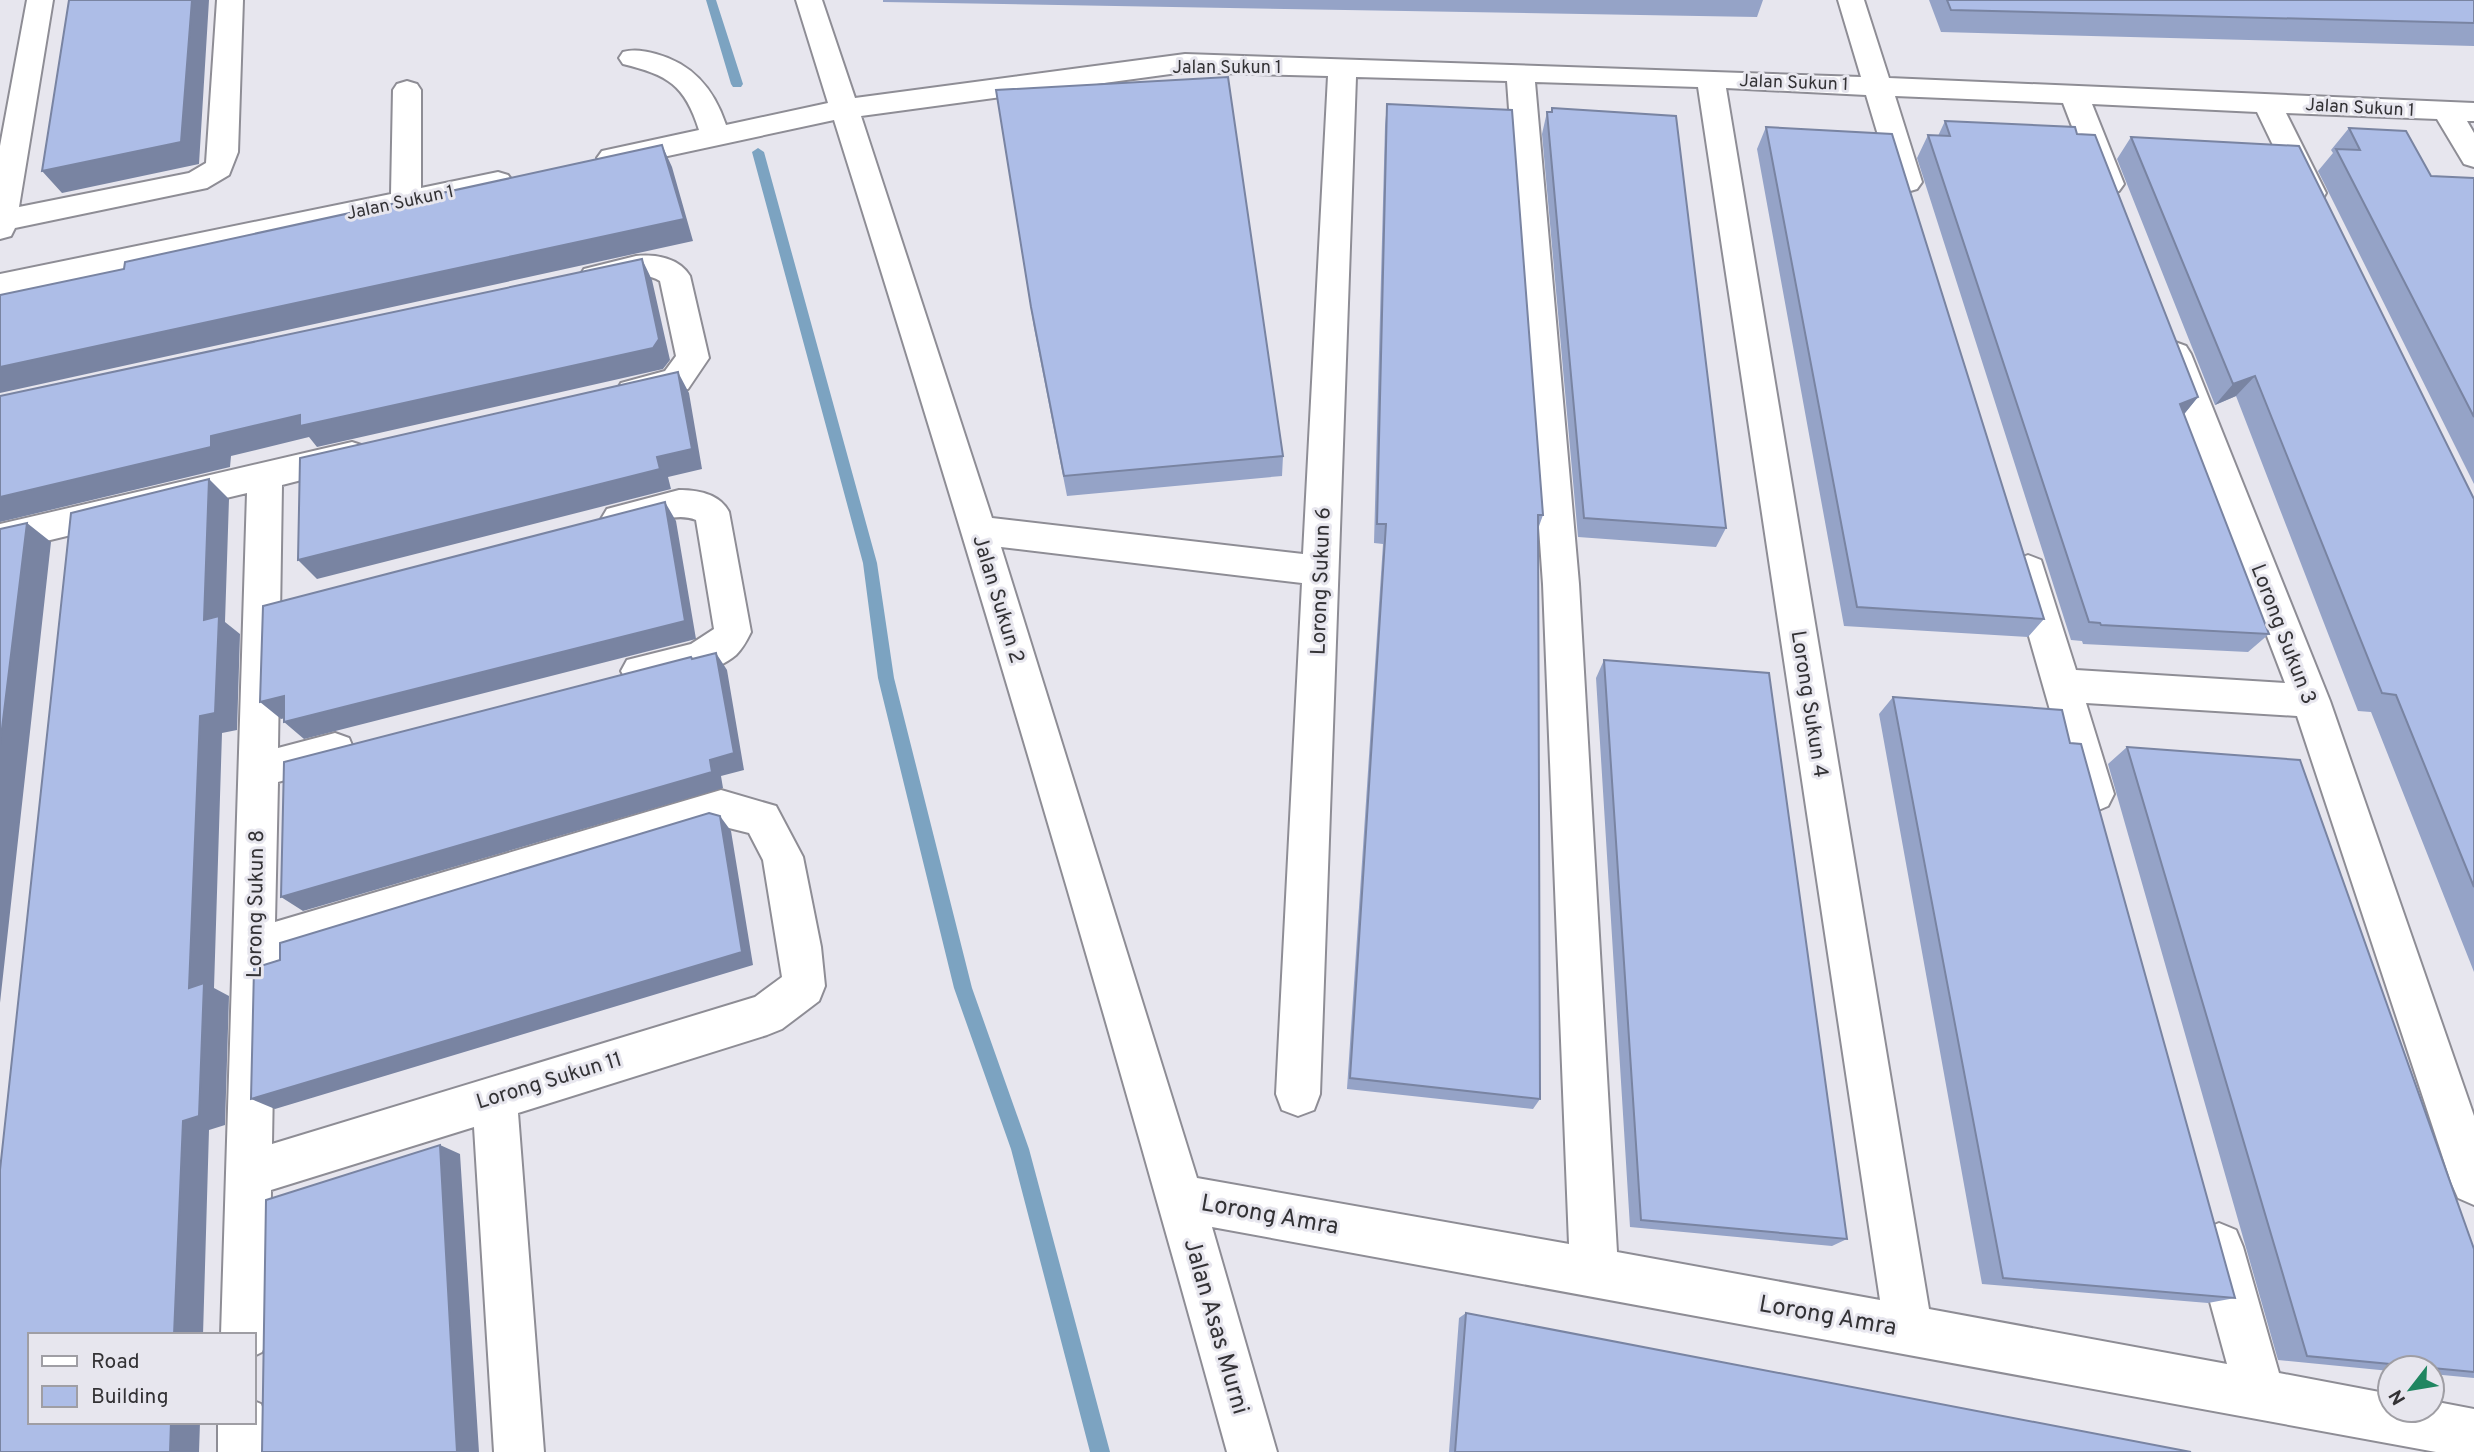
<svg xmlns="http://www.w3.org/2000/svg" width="2474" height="1452" viewBox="0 0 2474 1452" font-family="Overpass,sans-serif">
<rect width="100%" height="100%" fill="#e7e6ee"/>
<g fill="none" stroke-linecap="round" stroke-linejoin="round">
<path fill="#7ca3c1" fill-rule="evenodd" d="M706,0H716L743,84L741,87H733L731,84Z
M758,148L764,152L877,563L894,678L972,988L1029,1149L1110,1452H1090L1011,1149L954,988L878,678L863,563L752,152Z"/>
<defs>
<path id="minor" d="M27,0H53L19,207L189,173L206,163L217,0H243L238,152L229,175L207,188L15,228L11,236L0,239V146Z
M796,0H822L855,98L1185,54L1861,77L1838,0H1864L1889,78L2474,103V121H2467L2474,133V167L2464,164L2437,119L2286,113L2326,193L2322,200L2311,203L2300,200L2296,193L2257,112L2092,104L2124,184L2119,191L2109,194L2099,191L2094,184L2063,103L1895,96L1922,182L1917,189L1907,192L1897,189L1892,182L1866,95L1726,88L1929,1309L2227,1364L2195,1247L2202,1230L2219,1223L2236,1230L2243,1247L2279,1373L2390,1394V1410H2432V1401L2474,1409V1452H2436L1212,1227L1277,1452H1227C1104,1005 973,562 834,120L612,168L602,165L597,158L602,151L699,130C685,85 668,75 623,64L619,58L623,52C635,49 644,51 656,54C693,64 714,89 726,125L828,103ZM1185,72L1328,76L1303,554L992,518L861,116ZM1356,77L1507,81L1543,584L1569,1244L1197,1178L1001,547L1302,583L1276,1094L1282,1110L1298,1116L1314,1110L1320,1094ZM1535,82L1698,87L1880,1300L1617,1252L1579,584Z
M407,81L417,84L421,90V188L498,172L508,175L513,182L508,189L0,296V274L391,194L393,90L397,84Z
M636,256C656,254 679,258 690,276L709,358L688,389L633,404L621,401L616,392L621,383L665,371L676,356L660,281C638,266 607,291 584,285L579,277L584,269Z
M2175,342L2186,346L2191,354L2330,701L2474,1116V1205L2458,1198L2451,1182L2297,716L2086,703L2114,794L2108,806L2094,812L2080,806L2074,794L2010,570L2015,560L2028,555L2041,560L2076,670L2285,683L2159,354L2164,346Z
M352,442L364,446L369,455L364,464L282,485L278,748L335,733L349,738L354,750L349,762L278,782L275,922L721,790L776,806L803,857L821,947L825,986L819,1001L782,1029L767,1035L518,1113L544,1452H494L474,1127L271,1190L269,1335L262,1352L254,1356V1335H221L247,493L0,552V524ZM721,826L749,833L763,860L782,977L755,997L272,1144L275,962Z
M679,490C698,490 720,494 729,512L751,632C747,640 743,648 736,655C715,673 653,691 627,682L621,671L627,660L691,644L714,629L696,520C666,508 636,538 607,529L601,519L607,509Z
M254,1401L261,1404L268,1422V1452H218V1422H254Z"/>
</defs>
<use href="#minor" stroke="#8e8d95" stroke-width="4"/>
<use href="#minor" fill="#fff" fill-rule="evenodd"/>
</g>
<path fill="#95a3c7" d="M883,0H1763L1757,17L883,2Z
M1929,0H2474V46L1941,32Z
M996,90L1283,456L1282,476L1067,496L1034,328Z
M1387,104L1543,515L1538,529L1540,1099L1533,1109L1347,1089L1383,544L1374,543L1385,126Z
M1552,108L1726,528L1716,547L1578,537L1542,134L1547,112H1551Z
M1945,121L2198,397L2184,414L2269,634L2248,652L2083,644L2082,641L2071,640L1917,158L1928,135L1938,136Z
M1766,127L2044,619L2028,637L1844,626L1757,149Z
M2349,128L2431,176L2474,178V484L2318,171L2333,153L2331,150Z
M2131,137L2474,499V972L2371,712L2358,711L2236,396L2215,405L2117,159Z
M1604,660L1847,1239L1832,1246L1630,1227L1596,678Z
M1893,697L2070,743L2235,1298L2208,1303L1982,1284L1879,714Z
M2127,747L2474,1249V1378L2432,1374V1368H2390V1371L2278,1360L2108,764Z
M1466,1313L2191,1452H1449L1459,1318Z"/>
<path fill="#7984a2" d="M192,0H209L199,164L62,193L42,171Z
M662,145L672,167L693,241L0,393V367Z
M642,259L652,280L670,360L663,369L317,447L309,437L231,456L230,467L0,522V497L211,436Z
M678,372L689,393L702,469L668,477L671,489L317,579L298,560L657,457Z
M2255,376L2236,396L2215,405L2233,384Z
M2198,397L2181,418L2180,404Z
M209,479L229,499L225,622L240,634L237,730L222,733L214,988L229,996L225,1125L209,1130L203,1335H174Z
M665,502L676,521L696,639L304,739L284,722Z
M27,523L51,542L0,1003V745Z
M716,653L727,670L744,770L721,776L723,788L303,911L281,897L710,760Z
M284,696L304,714L281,719L260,702Z
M720,816L731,831L753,965L275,1109L251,1099Z
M440,1145L460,1154L479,1452H457Z
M171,1422H200L199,1452H170Z"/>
<path fill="#adbde7" stroke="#7984a2" stroke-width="2" d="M69,0H192L181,142L42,171Z
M1947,0H2474V23L1951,10Z
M1228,77L1283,456L1064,476L1031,307L996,90Z
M1387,104L1512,110L1543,515H1538L1540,1099L1350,1078L1386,524H1377Z
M1552,108L1676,116L1726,528L1584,518L1547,112H1552Z
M1945,121L2075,127L2077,134L2095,135L2198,397L2180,404L2269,634L2101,625L2100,623L2089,622L1928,135L1950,136Z
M1766,127L1892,134L2044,619L1857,607Z
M2349,128L2406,131L2431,176L2474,178V417L2336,149L2360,150Z
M2131,137L2299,146L2474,499V887L2396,695L2382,693L2255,376L2233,384Z
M662,145L684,219L0,367V295L124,269L125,262Z
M642,259L659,339L653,348L300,426V415L211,436V447L0,497V396Z
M678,372L692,449L657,457L660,469L298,560L300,458Z
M209,479L204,620L219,616L215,713L200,716L189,988L204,983L199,1116L183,1121L174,1335H30V1422H171L170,1452H0V1170L71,513Z
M665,502L685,621L284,722V696L260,702L263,606Z
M27,523L0,745V529Z
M716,653L734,753L710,760L712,772L281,897L284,762L691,657L692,659Z
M1604,660L1769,673L1847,1239L1641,1220Z
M1893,697L2062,710L2070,743L2081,744L2235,1298L2003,1278Z
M2127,747L2300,760L2474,1249V1372L2307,1356Z
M709,813L720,816L742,952L251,1099L254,968L280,960V943Z
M440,1145L457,1452H262L266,1200Z
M1466,1313L2191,1452H1455Z"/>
<g text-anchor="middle" stroke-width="6" stroke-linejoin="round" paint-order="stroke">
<g font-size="18" fill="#333235" stroke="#e7e6ee">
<text x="1227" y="73">Jalan Sukun 1</text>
<text transform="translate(1794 82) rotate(2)" y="6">Jalan Sukun 1</text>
<text transform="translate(2360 107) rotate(3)" y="6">Jalan Sukun 1</text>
<text transform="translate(400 202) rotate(-12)" y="6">Jalan Sukun 1</text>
</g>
<g font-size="21" fill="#333235" stroke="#e7e6ee">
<text transform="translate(1320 581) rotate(-88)" y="7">Lorong Sukun 6</text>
<text transform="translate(999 599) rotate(73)" y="7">Jalan Sukun 2</text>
<text transform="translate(2284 634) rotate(69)" y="7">Lorong Sukun 3</text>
<text transform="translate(1810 704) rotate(81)" y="7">Lorong Sukun 4</text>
<text transform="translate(255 904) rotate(-89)" y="7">Lorong Sukun 8</text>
<text transform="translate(549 1080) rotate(-17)" y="7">Lorong Sukun 11</text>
</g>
<g font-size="24" fill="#333235" stroke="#e7e6ee">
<text transform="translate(1270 1214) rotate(10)" y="8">Lorong Amra</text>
<text transform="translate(1828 1315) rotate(10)" y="8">Lorong Amra</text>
<text transform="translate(1217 1326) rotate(74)" y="8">Jalan Asas Murni</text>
</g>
</g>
<rect x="28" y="1333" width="228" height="91" fill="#e7e6ee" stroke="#9f9ea4" stroke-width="2"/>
<rect x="42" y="1356" width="35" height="10" fill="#ffffff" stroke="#9f9ea4" stroke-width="2"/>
<text x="91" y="1368" font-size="21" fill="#333235">Road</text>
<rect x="42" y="1386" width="35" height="21" fill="#adbde7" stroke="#9f9ea4" stroke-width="2"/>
<text x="91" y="1403" font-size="21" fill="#333235">Building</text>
<g transform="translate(2411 1389) rotate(239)"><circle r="33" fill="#e7e6ee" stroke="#9f9ea4" stroke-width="2"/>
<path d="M0-5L12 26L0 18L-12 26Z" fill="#208661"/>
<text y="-10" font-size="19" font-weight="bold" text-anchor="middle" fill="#333235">N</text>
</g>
</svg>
